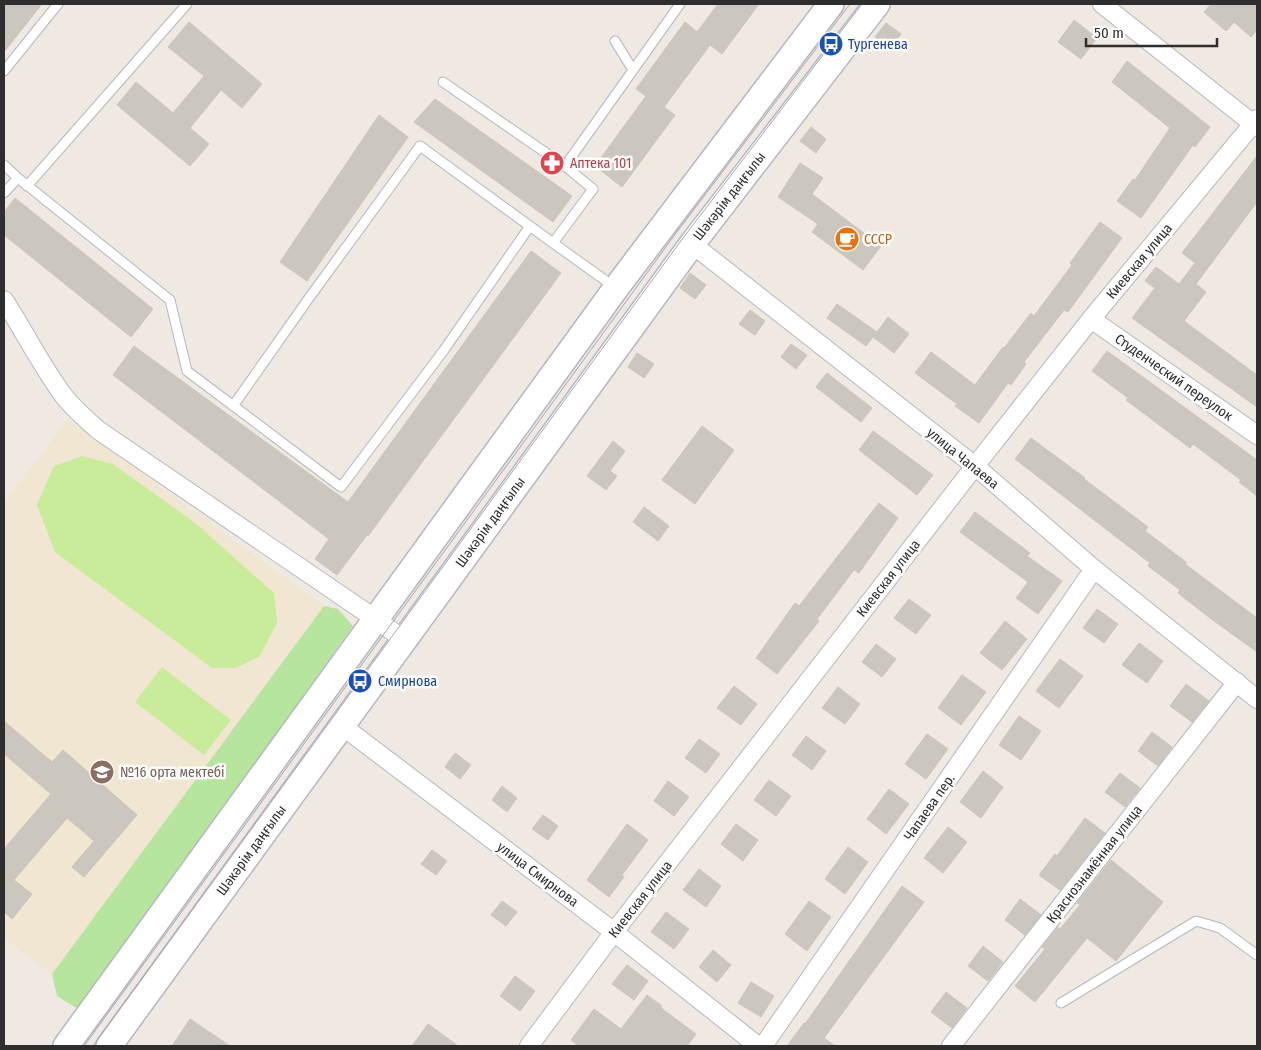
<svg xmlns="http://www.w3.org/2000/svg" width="1261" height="1050" viewBox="0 0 1261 1050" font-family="'Fira Sans Condensed',sans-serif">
<rect width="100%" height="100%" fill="#efe9e1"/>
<path fill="#f0e6d1" d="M68,419L324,606L52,974L4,938V503Z"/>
<path fill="#b6e59e" d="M324,606L338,609L353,626L78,1009L57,996L52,974Z"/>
<path fill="#c9ec9a" d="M82,456L113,464L194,522L274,593L277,623L259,657L235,668H212L55,552L37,505L54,466Z
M162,667L231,720L204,755L135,702Z"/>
<path fill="#cbc7bf" stroke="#cbc5ba" d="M4,4H42L4,52Z
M718,4H759L722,54L710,45L664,107L675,115L622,187L595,166L646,96L636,89L685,22L697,32Z
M1211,4H1257V30L1251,37L1234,22L1226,31L1204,12Z
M1074,20L1097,38L1081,59L1058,42Z
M189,22L262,84L242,108L221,90L190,128L209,144L190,166L117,105L136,82L173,113L204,76L168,47Z
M886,23L901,34L891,48L875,37Z
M1127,61L1210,127L1195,147L1193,145L1141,218L1117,201L1133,179L1135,180L1170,128L1112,82Z
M435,99L572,196L553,222L414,122Z
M379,115L408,137L307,281L280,262Z
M811,127L826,139L816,153L800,141Z
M1257,156V202L1196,284L1206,292L1184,321L1257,375V407L1132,318L1155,288L1145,281L1156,267L1179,284L1195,263L1182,253Z
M800,163L823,178L812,194L881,246L863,270L812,232L818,224L778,197Z
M15,198L153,309L131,337L4,235V212Z
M1100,222L1122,238L1068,312L1064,310L1024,362L1026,364L1011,385L1008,383L979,423L955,406L957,404L915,373L931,352L975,385L1003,347L1004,348L1031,313L1034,316L1072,265L1070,263Z
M531,251L561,273L368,536L367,535L337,575L315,559L329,539L113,375L134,346L348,502Z
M690,273L706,285L695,299L680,288Z
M837,304L877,332L888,317L909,334L894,353L873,337L866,346L827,318Z
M750,310L765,321L755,335L739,324Z
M791,344L807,355L796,369L781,357Z
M1107,351L1257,460V496L1239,482L1241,480L1193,444L1190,448L1126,400L1128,398L1092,371Z
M637,353L654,364L644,378L628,367Z
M827,373L872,408L861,422L816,387Z
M702,426L734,450L695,504L662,480Z
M873,431L933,475L917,495L859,450Z
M1031,438L1085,478L1084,479L1148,527L1145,531L1186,562L1185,564L1257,618V652L1210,618L1178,593L1180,590L1148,566L1150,563L1015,459Z
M613,441L625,451L610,471L617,476L606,490L587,476Z
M879,503L898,518L859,573L854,570L817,619L819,621L777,674L756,658L795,603L799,606Z
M644,507L669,526L658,541L633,522Z
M975,512L1030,553L1027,556L1062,581L1038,614L1016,598L1028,582L960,532Z
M909,599L931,615L916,634L894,618Z
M1097,609L1118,624L1104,643L1083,628Z
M1005,621L1027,639L1002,670L980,653Z
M1139,643L1163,661L1147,683L1122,665Z
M876,644L896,659L882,677L862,662Z
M1060,659L1083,676L1059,708L1036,691Z
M962,675L986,692L961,725L938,708Z
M1186,684L1209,701L1192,722L1170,706Z
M734,686L757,704L741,725L717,708Z
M838,687L860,704L845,724L822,708Z
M1019,716L1041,731L1021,760L999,745Z
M4,721L52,762L63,750L137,815L84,877L72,867L94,841L67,818L14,880L32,894L12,919L4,912V849L51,794L4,754Z
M1152,732L1172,747L1158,766L1138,751Z
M927,734L948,749L926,779L905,764Z
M806,736L826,751L812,770L792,755Z
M699,739L720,754L706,773L685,758Z
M455,753L471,765L460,779L445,767Z
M983,771L1003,787L981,818L960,802Z
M1120,773L1140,788L1125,807L1105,792Z
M769,780L791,796L776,816L754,800Z
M668,781L689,797L674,816L654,801Z
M502,786L517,798L507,812L492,800Z
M889,789L909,804L886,834L867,819Z
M543,815L558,826L548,840L532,829Z
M1085,818L1105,833L1060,890L1039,875L1055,854L1057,856Z
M627,824L648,840L622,875L624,877L609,897L587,880Z
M736,824L758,840L743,861L721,844Z
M948,827L967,842L943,873L924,858Z
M848,847L868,862L845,894L825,879Z
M432,850L447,861L436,875L421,864Z
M1111,860L1163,902L1116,961L1087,938L1035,1002L1015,986L1045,949L1042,947L1058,927L1060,929L1080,905L1077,903Z
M699,869L721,886L706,907L683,890Z
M902,886L924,902L824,1038L835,1046H787L804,1023L805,1024Z
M1020,899L1041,915L1025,935L1005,920Z
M502,901L517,912L506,926L491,915Z
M809,901L831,917L807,951L785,934Z
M666,912L689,929L674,949L651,932Z
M983,946L1003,962L988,981L968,966Z
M713,950L731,965L717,982L699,967Z
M627,965L648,981L634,1000L612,984Z
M515,976L535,991L520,1011L500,996Z
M751,982L774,996L761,1017L738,1003Z
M946,992L967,1008L952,1028L931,1012Z
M647,995L662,1006L661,1008L696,1034L687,1046H579L571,1040L594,1009L621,1029Z
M190,1019L230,1046H172Z
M428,1024L458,1046H412Z"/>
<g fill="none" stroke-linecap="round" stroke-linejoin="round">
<defs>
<path id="service" d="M615,41L633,70
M4,71L58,4
M443,82L565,166
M4,165L18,178
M27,186L187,4
M4,193L18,178L170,300L187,371L341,487L444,350L530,226
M616,288L553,243L593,189L565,166L680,4
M233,406L309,298L420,146L553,243
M1061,1003L1196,921L1220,928L1257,955"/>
<path id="minor" d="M1102,4L1257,127
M692,244L975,466L1094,569L1257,699
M4,300C24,331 41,365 63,395C73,408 86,419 98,430L377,620L404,640
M1091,319L1257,435
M341,725L614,932L758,1046
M529,1046L614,932L975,466L1091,319L1257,119
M763,1046L1094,569
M951,1046L1237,682"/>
<path id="secondary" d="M66,1046L616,288L831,4
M109,1046L692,244L877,4"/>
</defs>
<use href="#service" stroke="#b4b7c1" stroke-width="11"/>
<use href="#minor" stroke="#b4b7c1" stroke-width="20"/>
<use href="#secondary" stroke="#b4b7c1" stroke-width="28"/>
<use href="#service" stroke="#fff" stroke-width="9"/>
<use href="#minor" stroke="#fff" stroke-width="18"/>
<use href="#secondary" stroke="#fff" stroke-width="25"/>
<path stroke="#a3a6b8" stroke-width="1" d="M84,1046L676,233L850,4
M93,1046L683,238L862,4"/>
</g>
<defs>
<symbol id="bus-disc" viewBox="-11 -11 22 22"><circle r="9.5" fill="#1a4fb4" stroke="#fff"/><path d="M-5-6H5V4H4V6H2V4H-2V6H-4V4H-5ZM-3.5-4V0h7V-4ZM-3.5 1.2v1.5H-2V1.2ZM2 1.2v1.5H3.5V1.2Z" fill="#fff"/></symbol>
<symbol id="pharmacy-disc" viewBox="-11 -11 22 22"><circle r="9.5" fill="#e0444e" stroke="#fff"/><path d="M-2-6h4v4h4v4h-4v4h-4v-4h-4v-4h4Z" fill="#fff"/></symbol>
<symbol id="cafe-disc" viewBox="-11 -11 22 22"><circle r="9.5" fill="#e8710a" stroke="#fff"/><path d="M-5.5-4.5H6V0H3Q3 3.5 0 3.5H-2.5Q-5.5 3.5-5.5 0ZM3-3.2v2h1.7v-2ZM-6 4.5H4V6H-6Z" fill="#fff"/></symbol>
<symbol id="school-disc" viewBox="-11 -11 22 22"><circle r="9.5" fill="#8d6e63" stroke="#fff"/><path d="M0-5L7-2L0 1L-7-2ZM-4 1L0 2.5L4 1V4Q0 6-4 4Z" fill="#fff"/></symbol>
</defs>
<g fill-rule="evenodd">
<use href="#bus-disc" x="817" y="30" width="28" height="28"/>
<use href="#pharmacy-disc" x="538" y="149" width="28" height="28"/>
<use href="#cafe-disc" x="833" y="225" width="28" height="28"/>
<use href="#bus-disc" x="346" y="667" width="28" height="28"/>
<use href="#school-disc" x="88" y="758" width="28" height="28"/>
</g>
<g text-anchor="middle" stroke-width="5" stroke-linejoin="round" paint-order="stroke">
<g font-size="14" fill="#164399" stroke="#fff" text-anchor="start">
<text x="848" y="49">Тургенева</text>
<text x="378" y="686">Смирнова</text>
</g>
<g font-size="14" fill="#be3a42" stroke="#fff" text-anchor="start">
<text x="570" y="168">Аптека 101</text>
</g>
<g font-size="14" fill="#2e2e2e" stroke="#fff">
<text transform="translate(729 196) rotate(-52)" y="5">Шәкәрім даңғылы</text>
<text transform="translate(1139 261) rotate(-50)" y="5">Киевская улица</text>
<text transform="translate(1174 377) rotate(35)" y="5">Студенческий переулок</text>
<text transform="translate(963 458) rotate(39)" y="5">улица Чапаева</text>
<text transform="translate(490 522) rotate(-54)" y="5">Шәкәрім даңғылы</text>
<text transform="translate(888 578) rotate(-52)" y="5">Киевская улица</text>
<text transform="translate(929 807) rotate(-55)" y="5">Чапаева пер.</text>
<text transform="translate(251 850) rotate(-54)" y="5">Шәкәрім даңғылы</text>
<text transform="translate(1094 864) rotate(-52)" y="5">Краснознамённая улица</text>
<text transform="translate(538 874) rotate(37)" y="5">улица Смирнова</text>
<text transform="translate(640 899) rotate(-52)" y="5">Киевская улица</text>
</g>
<g font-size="14" fill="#c56008" stroke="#fff" text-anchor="start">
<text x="864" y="244">СССР</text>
</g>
<g font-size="14" fill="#785e54" stroke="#fff" text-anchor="start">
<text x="120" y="777">№16 орта мектебі</text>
</g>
</g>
<rect width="1261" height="1050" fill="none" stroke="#2e2e2e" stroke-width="10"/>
<path d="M1086 38v8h131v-8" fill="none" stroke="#2e2e2e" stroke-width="2.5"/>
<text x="1094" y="38" font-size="15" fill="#2e2e2e" stroke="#ffffff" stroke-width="4" paint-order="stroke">50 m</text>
</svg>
